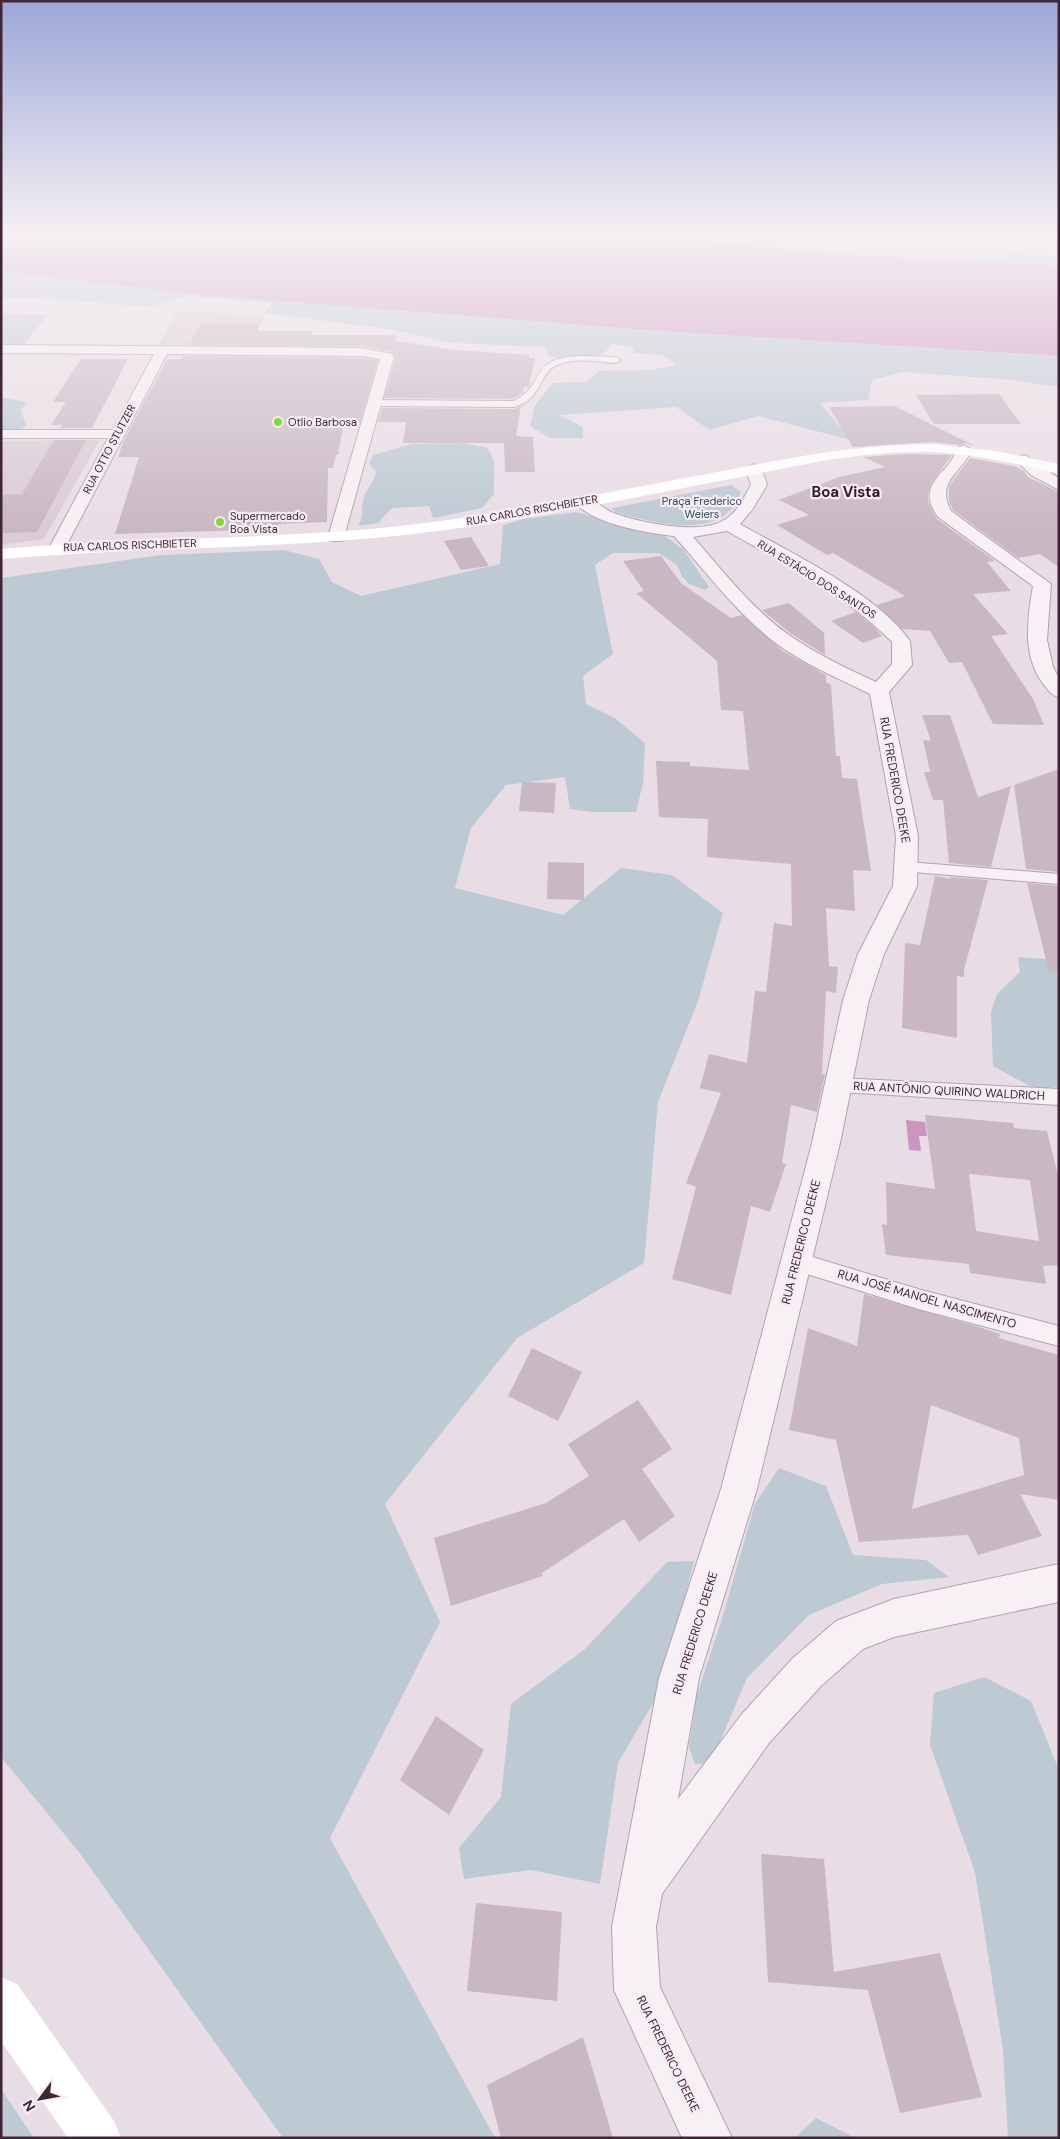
<svg xmlns="http://www.w3.org/2000/svg" width="1060" height="2139" viewBox="0 0 1060 2139" font-family="'DM Sans',sans-serif">
<rect width="100%" height="100%" fill="#e9dde5"/>
<path fill="#dbcbd5" d="M177,311L264,315L252,344L159,345Z
M100,440L44,539L1,545V441Z"/>
<path fill="#bdc9d3" d="M543,231H734L767,236L774,231L858,233L957,247L1059,256V265L858,255L610,233Z
M1,271L192,294L647,330L1059,356V387L1003,379L902,372L872,380L868,400L820,403L851,440L758,416L710,430L676,407L559,415L583,427V438H550L530,426L535,405L553,383L585,382L600,371L650,370L676,365L662,355L634,353L633,348L612,344C610,346 607,351 604,353C589,361 563,359 548,356L545,347L452,343L389,329L264,313L272,303L188,296L149,307L54,299L1,298Z
M1,313L48,315L24,344H1Z
M4,398L27,402L21,410L26,426L15,432L1,431V399Z
M463,443L488,448L494,461V494L482,508L433,518L429,506L392,508L378,523L358,526C365,516 360,505 365,494C369,486 374,482 376,472L369,464L373,455L412,444Z
M731,485L741,492C723,543 654,523 615,512L612,508Z
M576,512L665,536L683,549L709,587L705,590L689,584L682,576L677,565L659,553H613L595,565L613,654L583,676L586,704L615,718L645,743L643,783L636,812H591L570,809L565,777L506,785L471,828L455,888L563,915L621,868L672,875L723,913L698,1001L658,1102L644,1263L517,1338L385,1504L440,1622L330,1838L495,2138H283L79,1852L1,1757V578L161,555L284,550L319,559L332,582L361,596L500,564L503,525L523,519Z
M1018,957L1059,960V1087L1035,1089L993,1066L991,1012L997,994L1020,972Z
M779,1468L826,1486L853,1555L926,1560L949,1577L882,1584L809,1615L747,1678L711,1763L695,1764L689,1747L696,1698L722,1619L755,1504Z
M694,1561L663,1686L618,1763L600,1884L531,1870L464,1879L459,1848L501,1797L511,1704L585,1649L667,1562Z
M984,1677L1031,1701L1059,1770V2138H1008L1003,2050L975,1872L930,1745L934,1693Z
M1,2089L34,2138H1Z
M816,2118L855,2138H795Z"/>
<path fill="#cd94c0" d="M1,231H543L610,233L858,255L1059,265V356L647,330L192,294L1,271Z
M906,1120L925,1122L927,1136H919L921,1151L909,1150Z"/>
<path fill="#c9b7c3" fill-rule="evenodd" d="M200,324H260L257,331H313L311,335H397L396,341L454,350L530,355L529,358H535L529,387H524L523,393L512,399L384,398L396,358L392,352L362,346L189,345Z
M184,356L362,358L378,360L360,422H344L338,455H336L333,468H328L327,522L278,524L277,529L115,534L139,457H118L123,442L167,359H181Z
M81,359H128L92,428H60L62,425H51L66,402H53Z
M999,394L1021,424H934L916,395Z
M521,406L516,436L533,437L535,472H505L504,443H403L406,422H378L382,408L514,409Z
M895,406L977,447L965,443L959,445L932,442L853,447L829,407Z
M54,440H86L37,532L1,533V495L22,494Z
M907,454L952,455L932,482L928,494V502L937,519L995,561L987,562L1011,591L973,594L1008,634L991,636L1033,699L1044,725L993,724L962,662L949,663L930,631L902,629L877,605L905,596L833,553L827,555L777,525L809,515L779,500L839,477L885,467L863,457Z
M970,458L1014,466L1024,471L1028,477L1059,492V567L1040,554L1018,558L953,510L949,501V486Z
M471,537L489,566L461,570L444,541Z
M661,556L681,583L731,618L742,615L783,651L826,675V682L831,685L836,756H840L842,778L857,779L871,871L853,870L855,911L826,908L829,966L838,967L836,993L826,991L822,1074H825L817,1112L791,1105L782,1163L786,1164L770,1212L751,1206L731,1295L672,1279L696,1187L686,1183L721,1093L700,1088L709,1054L747,1063L755,991L766,992L774,923L792,926L791,864L707,857L708,819L659,817L656,761L690,762V766L749,770L743,711L721,710L717,661L636,593L644,591L623,561Z
M789,603L824,633L825,655L790,633L762,610Z
M856,612L873,626L882,636L863,643L831,621Z
M922,715H950L978,797L1011,786L991,867L949,863L943,800H933L924,772H930L923,740L931,741Z
M1059,769V872L1026,869L1014,785Z
M522,782L556,783L554,813L519,811Z
M548,862L584,863V900L547,899Z
M935,876L951,879L950,877L988,880L964,970V977L957,976V1038L902,1028L905,943L920,945Z
M1027,883L1059,886V971L1049,972Z
M925,1115L1013,1123L1014,1128L1047,1131L1059,1179V1265L1043,1266L1046,1284L970,1273L969,1264L886,1255L882,1224L887,1225L886,1182L935,1189ZM969,1174L1030,1180L1039,1241L976,1231Z
M864,1294L979,1327L1000,1334L999,1338L1059,1355V1500L1020,1494L1042,1536L978,1555L968,1535L859,1542L836,1440L789,1430L808,1328L857,1346ZM931,1405L1019,1438L1024,1475L912,1509Z
M532,1348L582,1372L558,1421L508,1396Z
M638,1400L672,1449L642,1469L675,1516L639,1542L624,1519L542,1573L543,1576L451,1606L434,1538L546,1503L589,1476L568,1444Z
M436,1716L484,1750L449,1815L400,1780Z
M761,1854L824,1859L834,1972L940,1953L982,2097L900,2113L868,1990L768,1982Z
M476,1903L562,1912L557,2001L467,1991Z
M583,2037L613,2138H501L487,2085Z"/>
<g fill="none" stroke-linecap="round" stroke-linejoin="round">
<defs>
<path id="lane" d="M581,356L616,357L621,360L616,363C598,362 574,357 557,365C537,374 544,399 514,407L376,406L371,403L376,400L513,401C548,386 525,358 581,356Z
M907,862L1059,874V884L901,871L899,867L901,863Z
M839,1078L1059,1089V1105L839,1092L832,1090L830,1085L832,1080Z
M796,1252L918,1289L1059,1326V1346L918,1309L788,1268L785,1261L788,1254Z"/>
<path id="street" d="M1,345L362,348L392,354L394,357L344,537L342,541H330L328,537L380,359L362,356L167,354L65,548L63,552H51L49,548L108,438H1V430H113L154,354L1,353Z
M964,445L972,450C959,475 936,482 951,511L1051,584L1047,640L1053,667L1059,678V697C1051,695 1049,691 1044,685C1022,657 1027,619 1033,586L938,517C921,493 932,483 949,464C953,459 955,452 959,447Z
M1024,455C1031,457 1050,473 1059,478V490L1031,475L1016,460Z
M754,464L762,469L767,485L752,510L740,524C789,552 878,594 910,641L912,665L889,692L918,836L917,886L884,954L869,1000L840,1143L757,1489L699,1678L678,1799L741,1715L793,1658L836,1621L894,1599L1059,1564V1602L894,1637L863,1649L821,1686L769,1743L662,1894L656,1927L660,1987L732,2138H682L614,1990L612,1927L659,1678L721,1489L812,1143L843,1000L858,954L893,886L896,836L870,694C837,678 802,663 773,641C735,611 706,572 674,536C648,533 590,524 574,501L582,496C595,499 604,510 616,514C643,523 701,536 726,519C738,511 744,497 751,485L746,469ZM727,531C785,564 845,594 892,642V664L876,682C846,668 816,654 789,635C751,608 723,571 693,537Z"/>
</defs>
<use href="#lane" stroke="#b3a2ad" stroke-width="2"/>
<use href="#street" stroke="#b3a2ad" stroke-width="2"/>
<use href="#lane" fill="#f7f0f4" fill-rule="evenodd"/>
<use href="#street" fill="#f7f0f4" fill-rule="evenodd"/>
<path fill="#fff" fill-rule="evenodd" d="M932,444L996,451L1059,464V474C1017,464 975,454 932,452C864,450 797,466 730,479C636,497 541,517 445,530C298,550 149,546 1,559V549C150,536 300,541 448,520C538,506 628,489 717,472C789,458 859,444 932,444Z
M1,1977L17,1984L114,2121L121,2138H68L1,2041Z"/>
</g>
<linearGradient id="sky" x2="0" y2="1"><stop stop-color="#9da7d8"/><stop offset="0.44" stop-color="#f5f0f3"/><stop offset="1" stop-color="#f5f0f3" stop-opacity="0"/></linearGradient>
<rect width="1060" height="530" fill="url(#sky)"/>
<g fill="#7fdb35" stroke="#f6edf3" stroke-width="2">
<circle cx="278" cy="422" r="5"/>
<circle cx="220" cy="522" r="5"/>
</g>
<g text-anchor="middle" stroke-width="4.5" stroke-linejoin="round" paint-order="stroke">
<g font-size="11" fill="#412537" stroke="#f6edf3" text-anchor="start">
<text x="288" y="426">Otlio Barbosa</text>
<text x="230" y="520">Supermercado<tspan x="230" dy="13">Boa Vista</tspan></text>
</g>
<g font-size="11" fill="#412537" stroke="#f6edf3">
<text transform="translate(109 449) rotate(-62)" y="4">RUA OTTO STUTZER</text>
<text transform="translate(532 510) rotate(-10)" y="4">RUA CARLOS RISCHBIETER</text>
<text transform="translate(130 545) rotate(-2)" y="4">RUA CARLOS RISCHBIETER</text>
<text transform="translate(817 579) rotate(32)" y="4">RUA ESTÁCIO DOS SANTOS</text>
</g>
<g font-size="11" fill="#31475e" stroke="#f6edf3">
<text x="702" y="505">Praça Frederico<tspan x="702" dy="13">Weiers</tspan></text>
</g>
<g font-size="12" fill="#412537" stroke="#f6edf3">
<text transform="translate(895 780) rotate(80)" y="4">RUA FREDERICO DEEKE</text>
<text transform="translate(949 1091) rotate(3)" y="4">RUA ANTÔNIO QUIRINO WALDRICH</text>
<text transform="translate(801 1242) rotate(-76)" y="4">RUA FREDERICO DEEKE</text>
<text transform="translate(927 1299) rotate(16)" y="4">RUA JOSÉ MANOEL NASCIMENTO</text>
<text transform="translate(695 1633) rotate(-73)" y="4">RUA FREDERICO DEEKE</text>
<text transform="translate(668 2054) rotate(64)" y="4">RUA FREDERICO DEEKE</text>
</g>
<g font-size="15" font-weight="bold" fill="#311828" stroke="#f6edf3">
<text x="846" y="497">Boa Vista</text>
</g>
</g>
<rect width="1060" height="2139" fill="none" stroke="#412537" stroke-width="5"/>
<g transform="translate(40 2099) rotate(238)" stroke="#f6edf3" stroke-width="4" paint-order="stroke">
<path d="M0-4L9 19L0 12L-9 19Z" fill="#412537"/>
<text y="-8" font-size="14" font-weight="bold" text-anchor="middle" fill="#412537">N</text>
</g>
</svg>
